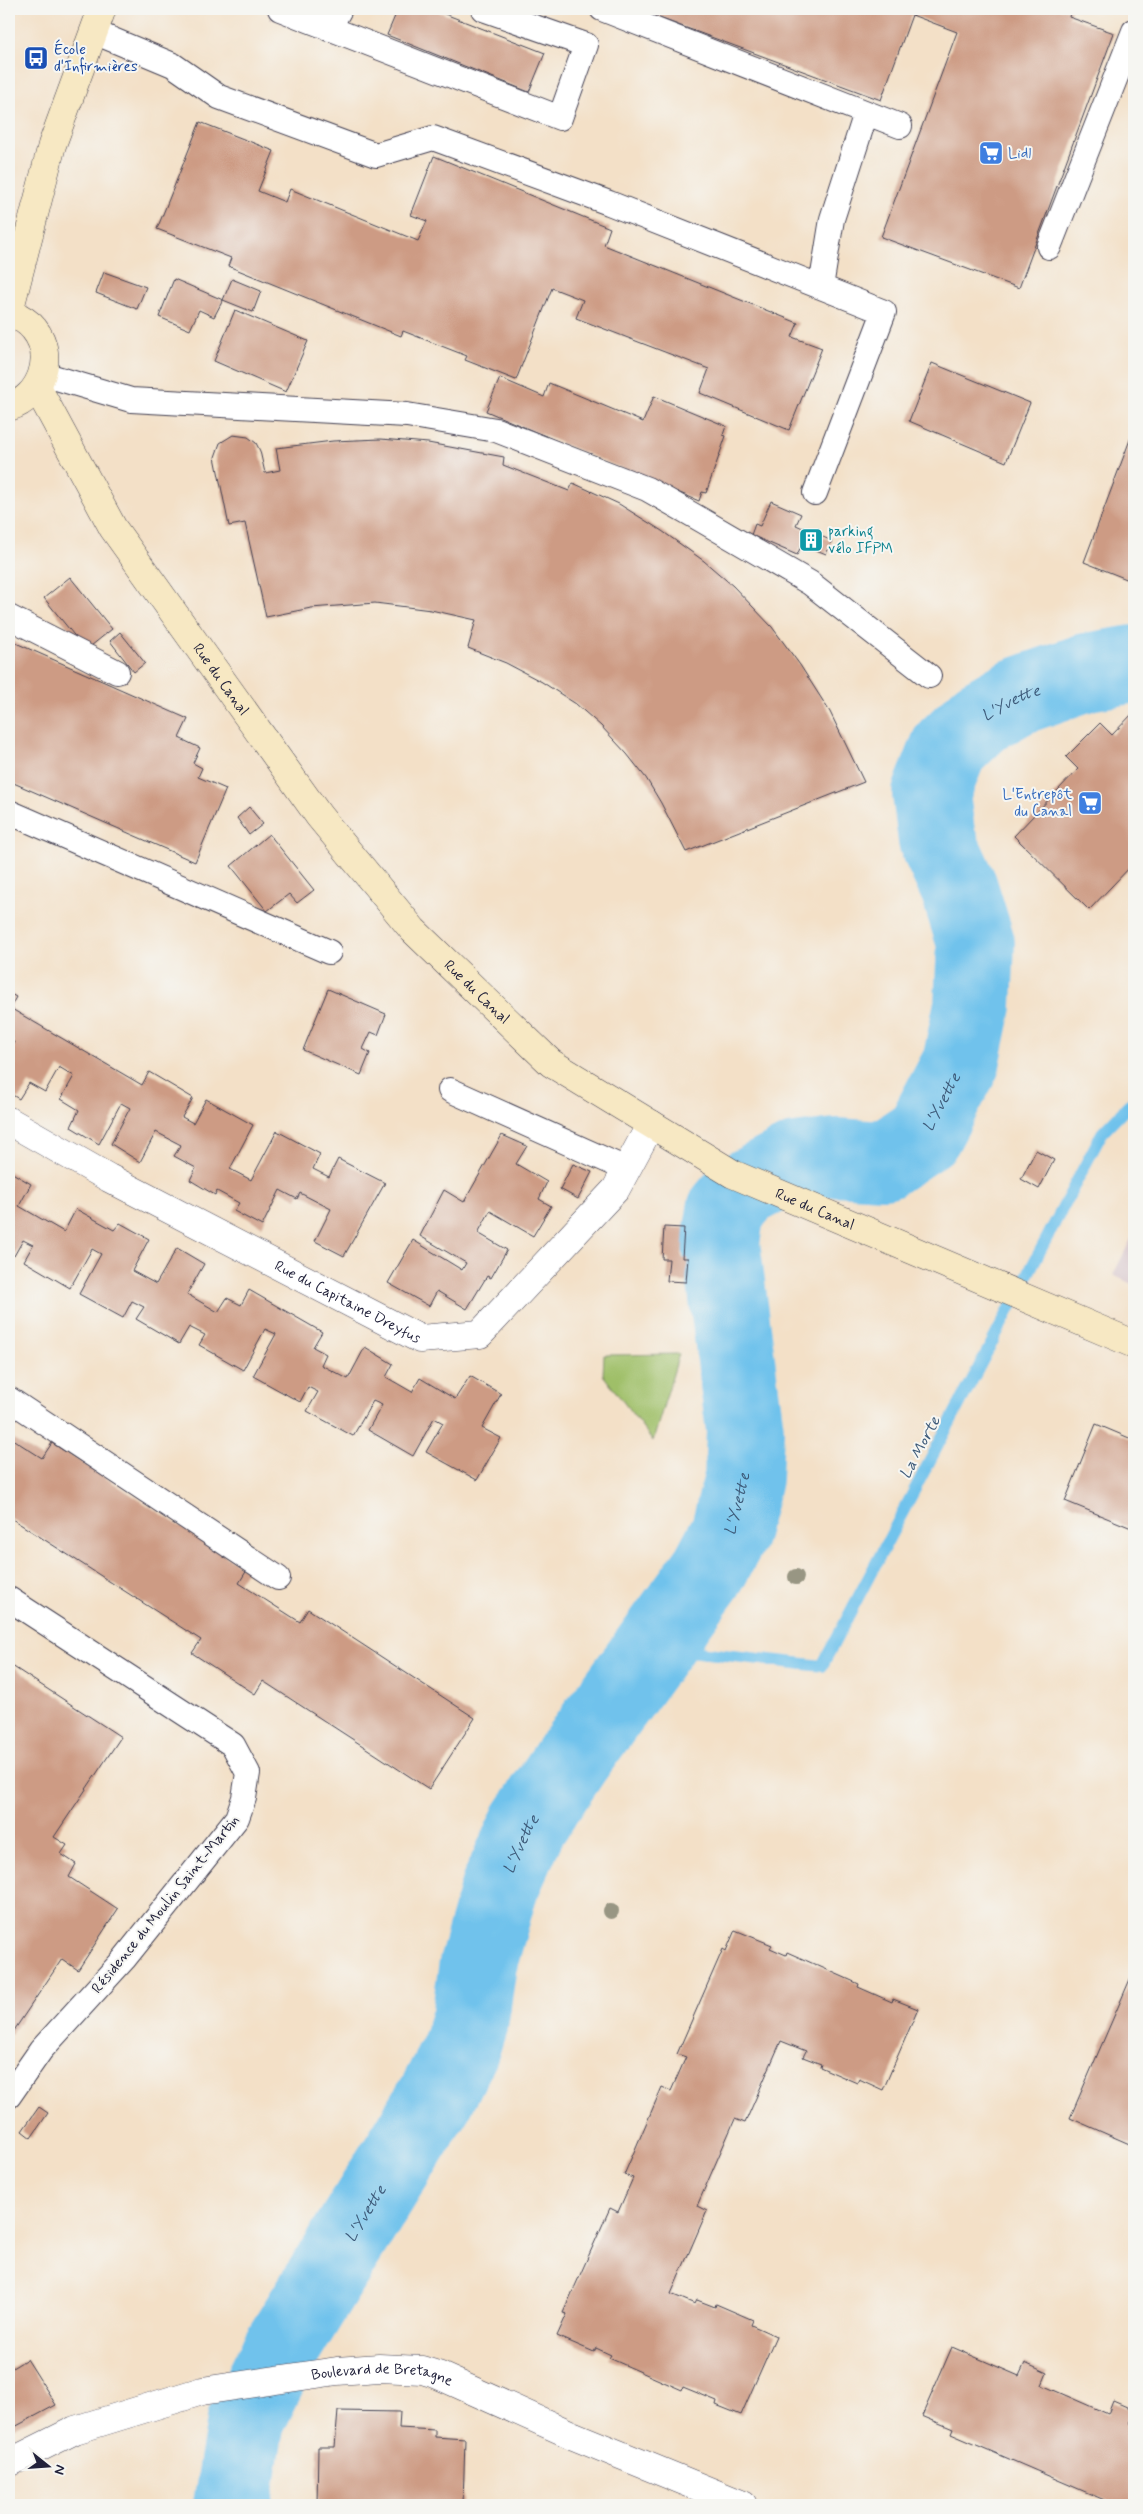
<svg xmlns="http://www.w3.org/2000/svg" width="1143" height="2514" viewBox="0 0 1143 2514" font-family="Mynerve,sans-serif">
<rect width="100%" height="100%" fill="#f6f6f2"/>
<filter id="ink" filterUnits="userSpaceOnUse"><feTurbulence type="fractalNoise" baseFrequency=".02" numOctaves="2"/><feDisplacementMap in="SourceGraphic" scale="10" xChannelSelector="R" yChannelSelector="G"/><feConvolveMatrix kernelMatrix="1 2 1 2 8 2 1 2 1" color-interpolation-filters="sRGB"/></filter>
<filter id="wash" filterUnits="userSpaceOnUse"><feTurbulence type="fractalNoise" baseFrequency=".0096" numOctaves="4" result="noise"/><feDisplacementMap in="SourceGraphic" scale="20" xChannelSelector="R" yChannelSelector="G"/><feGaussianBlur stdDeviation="1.12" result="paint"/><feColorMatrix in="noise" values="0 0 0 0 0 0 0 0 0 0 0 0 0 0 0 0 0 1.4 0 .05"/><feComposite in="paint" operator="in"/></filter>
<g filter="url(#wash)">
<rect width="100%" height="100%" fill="#f3e0c7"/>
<path fill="#d2bdc5" d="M1134,1233V1285L1113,1275Z"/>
<path fill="#9fbf68" stroke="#607052" d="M679,1354L653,1441L603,1375L604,1355Z"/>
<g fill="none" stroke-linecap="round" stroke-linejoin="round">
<path stroke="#70c2ec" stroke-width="12" d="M654,1647L822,1666L1102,1133L1134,1100"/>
<path stroke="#70c2ec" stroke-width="78" id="s1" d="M232,2505L246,2421L281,2349L436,2097L460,2050L470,2018L478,1964L499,1889L528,1825L572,1759L709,1570L729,1532L743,1478L745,1430L721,1243L726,1210L744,1189L796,1162L836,1157L884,1160L924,1133L961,1063L973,1005L976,943L959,888L937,840L931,794L949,748L981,717L1016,697L1087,672L1134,664"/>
</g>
<g id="blocks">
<path fill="#cd9b84" d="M398,9H432L545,53L529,92L387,35Z
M647,9H1071L1069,17L1114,33L1019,288L881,237L957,32L912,15L881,100L646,13Z
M200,122L274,151L258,191L285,202L290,189L418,241L427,221L411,215L434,156L610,228L604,245L798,323L792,337L822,348L789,430L700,393L709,369L576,318L583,300L552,288L516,380L465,360L467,356L403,331L401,336L228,266L231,258L157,229Z
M104,272L146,287L137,309L96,293Z
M174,279L223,300L214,317L199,310L190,330L159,317Z
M232,279L261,291L253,312L223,300Z
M235,310L308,341L286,392L214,361Z
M932,363L1030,403L1006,462L909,421Z
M500,378L544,397L549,383L643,422L654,396L726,426L723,435L726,436L706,493L702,492L699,501L486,411Z
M1134,429V582L1084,562Z
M233,435L248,437L256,443L260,451L265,473L280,470L276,448L333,441L381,439L428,443L504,457L503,465L569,491L573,483L619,504L662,531L704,561L733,586L772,627L800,665L830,712L864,782L686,852L661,803L646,778L627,754L601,726L576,704L542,682L506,663L468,648L476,620L431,610L375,603L311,608L266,617L245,523L229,526L215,457L220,443Z
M771,501L801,514L796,525L832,541L826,554L802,544L797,555L751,535L755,524L760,526Z
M70,577L112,629L86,650L44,598Z
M120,632L145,663L134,672L110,641Z
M9,640L188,719L179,738L200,748L193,763L202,768L198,777L226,789L195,862L9,781Z
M1134,712V863L1089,910L1014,836L1078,769L1066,757L1100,723L1112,735Z
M249,807L263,824L249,835L237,818Z
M269,834L314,890L297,903L289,894L267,911L231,866Z
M328,989L386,1014L378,1035L371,1032L363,1049L370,1053L361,1075L303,1050Z
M9,993L16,997L10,1008L142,1085L149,1072L193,1098L182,1117L193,1123L206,1099L253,1125L230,1169L251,1180L277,1131L320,1154L313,1169L329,1177L338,1159L385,1183L344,1256L315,1241L331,1209L300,1193L297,1199L280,1190L262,1226L234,1211L239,1203L217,1191L215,1195L190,1180L196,1168L174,1156L181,1145L156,1132L140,1162L111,1144L130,1108L121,1103L99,1144L71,1127L79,1110L61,1099L74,1076L59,1067L45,1092L29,1083L19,1099L9,1093V1052L14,1042L9,1039Z
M502,1135L527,1146L516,1164L547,1182L539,1199L551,1206L533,1236L490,1211L478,1233L507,1250L491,1278L487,1276L467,1309L437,1291L429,1306L388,1283L413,1240L462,1270L466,1263L420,1236L444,1190L464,1202Z
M1036,1150L1054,1160L1039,1189L1021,1179Z
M573,1164L592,1172L578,1199L560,1189Z
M9,1171L31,1184L19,1206L64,1232L76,1209L114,1230L120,1223L149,1239L132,1271L156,1284L177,1248L204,1264L187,1294L218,1312L227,1298L241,1305L249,1290L322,1332L313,1347L326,1354L321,1365L348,1379L365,1347L393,1364L386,1377L412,1392L420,1378L455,1399L470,1376L501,1394L482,1428L501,1438L477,1480L426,1452L443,1423L434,1418L413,1456L368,1430L382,1405L373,1401L353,1436L307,1411L318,1392L308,1387L300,1402L253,1376L276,1334L265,1329L243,1370L199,1345L205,1335L189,1327L179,1344L136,1319L144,1307L132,1301L123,1318L79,1294L101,1254L92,1249L70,1288L24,1261L33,1245L23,1240L14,1256L9,1253Z
M664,1227L684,1228L682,1258H688L686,1282L667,1281L669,1259H662Z
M1096,1424L1134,1440V1529L1065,1501Z
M9,1437L42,1458L52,1443L247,1570L239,1583L300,1622L308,1609L475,1718L429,1789L263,1681L255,1694L192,1653L201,1640L9,1517Z
M9,1664L121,1737L54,1837L67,1845L61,1854L76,1864L69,1877L118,1909L78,1970L62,1959L11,2035L9,2034Z
M735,1930L772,1945L770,1948L786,1955L787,1952L859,1984L858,1987L892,2002L893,1999L918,2009L883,2090L859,2079L857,2083L820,2067L821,2064L803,2057L806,2051L781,2041L745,2123L735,2119L697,2206L707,2211L671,2294L695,2304L697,2300L715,2307L716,2304L753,2320L751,2325L776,2336L741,2415L716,2405L717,2401L683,2387L682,2390L609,2358L611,2355L596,2348L594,2352L557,2336L567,2314L563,2313L610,2208L618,2212L633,2178L624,2175L662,2087L671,2091L686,2057L677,2054L723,1949L726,1951Z
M1134,1970V2146L1070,2118Z
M39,2107L48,2113L31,2138L22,2131Z
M952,2347L1019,2376L1025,2363L1047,2373L1042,2385L1108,2414L1113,2401L1134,2410L1130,2423L1134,2425V2505H1116L951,2434L953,2429L922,2416Z
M27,2359L56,2405L9,2430V2370Z
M338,2411L400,2412L399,2428L435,2430V2437L465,2439L463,2505H317L318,2447H335Z
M9,2501L28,2504V2505H9Z"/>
</g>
</g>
<g filter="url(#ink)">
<use href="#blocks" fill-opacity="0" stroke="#413e50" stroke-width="1"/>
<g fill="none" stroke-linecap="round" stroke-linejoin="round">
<defs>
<path id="lane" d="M280,9L560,118L586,45L483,9
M602,9L900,126
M329,29L340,9
M94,32L173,65L219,97L376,155L433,138L609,203L884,312L815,493
M1049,247L1134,31
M821,287L832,219L866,113
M43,374L131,400L407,415L496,430L647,489L698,518L810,583L929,676
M9,617L117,672
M9,812L329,952
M450,1090L626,1169
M9,1399L278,1578
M9,1599L233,1745L248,1773L244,1798L237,1818L124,1959L41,2050L9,2096"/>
<g id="street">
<path id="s2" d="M9,1121L109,1178L420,1339L480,1334L616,1189L651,1124"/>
<path id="s3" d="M9,2463L75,2430L202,2391L337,2371L379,2368L422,2370L438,2375L574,2436L743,2505"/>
</g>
<g id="secondary">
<path d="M9,312L52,145L102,9"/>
<path d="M9,312C18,316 28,321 34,329C56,356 41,398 9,407"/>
<path id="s4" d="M37,387L113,528L319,816L413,930L551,1063L733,1174L1134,1344"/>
</g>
</defs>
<use href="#lane" stroke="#413e50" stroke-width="26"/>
<use href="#street" stroke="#413e50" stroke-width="29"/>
<use href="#secondary" stroke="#413e50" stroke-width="29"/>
<use href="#lane" stroke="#fff" stroke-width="24"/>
<use href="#street" stroke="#fff" stroke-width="28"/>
<use href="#secondary" stroke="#f7e8c3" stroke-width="28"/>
</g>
<g fill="#989683">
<circle cx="796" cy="1577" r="8"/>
<circle cx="611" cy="1911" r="8"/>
</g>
</g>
<defs>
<symbol id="bus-square" viewBox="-11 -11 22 22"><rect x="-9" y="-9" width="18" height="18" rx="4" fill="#1a4fb4" stroke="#f6f6f2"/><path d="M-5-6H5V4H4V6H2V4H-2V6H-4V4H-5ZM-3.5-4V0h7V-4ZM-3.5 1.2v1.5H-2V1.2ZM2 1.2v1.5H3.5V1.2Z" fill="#fff"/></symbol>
<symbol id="supermarket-square" viewBox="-11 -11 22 22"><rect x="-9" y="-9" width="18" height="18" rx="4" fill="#3f7fe0" stroke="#f6f6f2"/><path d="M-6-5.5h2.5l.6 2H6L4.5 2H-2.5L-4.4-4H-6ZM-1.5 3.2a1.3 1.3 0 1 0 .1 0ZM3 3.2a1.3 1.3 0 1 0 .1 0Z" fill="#fff"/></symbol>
<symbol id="building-square" viewBox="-11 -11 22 22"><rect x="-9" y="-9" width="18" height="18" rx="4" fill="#0f9aa8" stroke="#f6f6f2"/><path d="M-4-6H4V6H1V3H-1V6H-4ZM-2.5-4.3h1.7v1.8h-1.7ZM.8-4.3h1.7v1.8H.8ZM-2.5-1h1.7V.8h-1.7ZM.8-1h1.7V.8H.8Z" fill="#fff"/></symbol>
</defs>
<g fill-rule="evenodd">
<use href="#bus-square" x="22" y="44" width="28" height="28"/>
<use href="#supermarket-square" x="977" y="139" width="28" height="28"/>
<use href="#building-square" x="797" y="526" width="28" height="28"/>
<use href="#supermarket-square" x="1076" y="789" width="28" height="28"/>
</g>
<g text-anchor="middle" stroke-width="4" stroke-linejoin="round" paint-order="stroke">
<g font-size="15" fill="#164399" stroke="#f6f6f2" text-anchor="start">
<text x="54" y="54">École<tspan x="54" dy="17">d'Infirmières</tspan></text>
</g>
<g font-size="15" fill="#366cbe" stroke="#f6f6f2" text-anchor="start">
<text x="1008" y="158">Lidl</text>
<text x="1072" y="799" text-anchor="end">L'Entrepôt<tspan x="1072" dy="17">du Canal</tspan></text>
</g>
<g font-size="15" fill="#0d838f" stroke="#f6f6f2" text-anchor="start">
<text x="828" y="536">parking<tspan x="828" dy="17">vélo IFPM</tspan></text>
</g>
<g font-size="15" fill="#22223b" stroke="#f6f6f2">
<text dy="5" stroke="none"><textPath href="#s4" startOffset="346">Rue du Canal</textPath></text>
<text dy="5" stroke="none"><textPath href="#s4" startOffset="751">Rue du Canal</textPath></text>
<text dy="5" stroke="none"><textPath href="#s4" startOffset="1156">Rue du Canal</textPath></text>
<text dy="5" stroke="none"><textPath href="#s2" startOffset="384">Rue du Capitaine Dreyfus</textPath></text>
<text transform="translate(165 1904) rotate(-51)" y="5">Résidence du Moulin Saint-Martin</text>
<text dy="5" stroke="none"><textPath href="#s3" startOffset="389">Boulevard de Bretagne</textPath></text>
</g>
<g font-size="16" font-style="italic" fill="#3d5a79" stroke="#f6f6f2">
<text dy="6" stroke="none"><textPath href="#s1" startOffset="2139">L'Yvette</textPath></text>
<text dy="6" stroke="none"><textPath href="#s1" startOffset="1690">L'Yvette</textPath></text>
<text transform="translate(919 1447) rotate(-62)" y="6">La Morte</text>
<text dy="6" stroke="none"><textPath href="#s1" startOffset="1135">L'Yvette</textPath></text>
<text dy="6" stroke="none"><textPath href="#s1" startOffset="730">L'Yvette</textPath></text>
<text dy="6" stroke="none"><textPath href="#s1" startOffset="325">L'Yvette</textPath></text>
</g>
</g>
<rect width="1143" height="2514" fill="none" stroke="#f6f6f2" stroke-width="30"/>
<g transform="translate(48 2466) rotate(107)" stroke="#f6f6f2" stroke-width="4" paint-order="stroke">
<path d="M0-4L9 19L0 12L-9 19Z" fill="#22223b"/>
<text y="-8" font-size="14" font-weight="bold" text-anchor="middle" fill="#22223b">N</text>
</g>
</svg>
